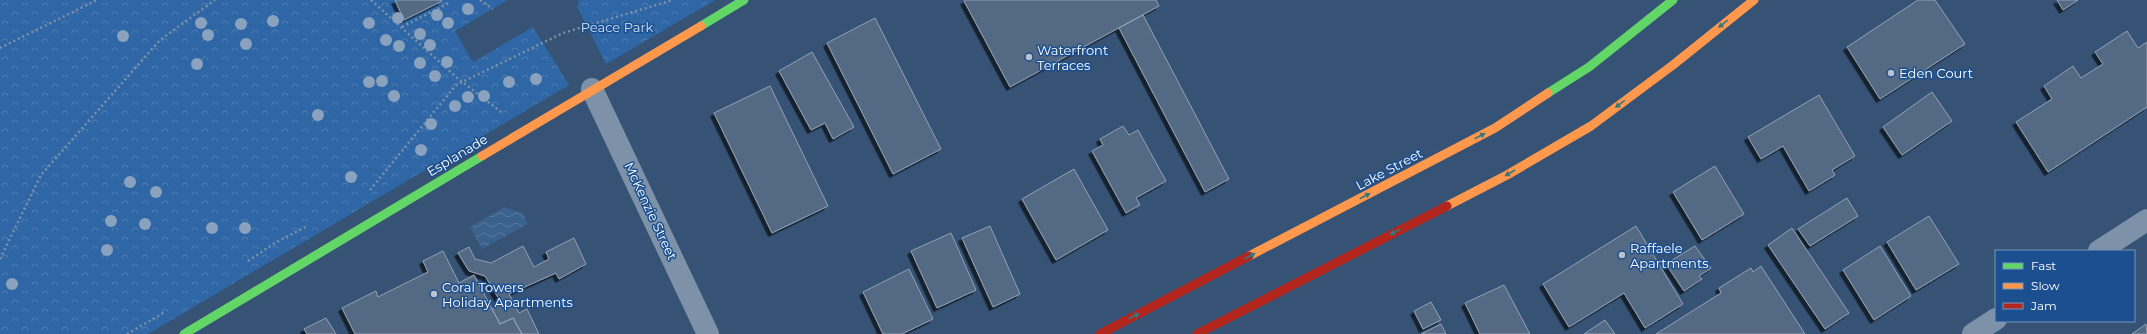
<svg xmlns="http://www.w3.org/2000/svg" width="2147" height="334" viewBox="0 0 2147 334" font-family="Montserrat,sans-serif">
<defs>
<pattern id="forest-crowns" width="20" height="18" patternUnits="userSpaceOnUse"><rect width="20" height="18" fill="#2f66a5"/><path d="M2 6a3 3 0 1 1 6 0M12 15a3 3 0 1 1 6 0" fill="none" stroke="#4e7db2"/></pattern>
<pattern id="water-waves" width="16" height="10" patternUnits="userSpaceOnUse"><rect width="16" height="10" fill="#3b618d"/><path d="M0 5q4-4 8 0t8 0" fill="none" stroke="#58799e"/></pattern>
<filter id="shadow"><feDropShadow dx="-3.5" dy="3.5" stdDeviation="0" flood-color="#0009"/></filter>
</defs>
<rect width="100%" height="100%" fill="#365274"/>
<path fill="url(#forest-crowns)" d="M0,0H395L405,20L441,2V0H508L455,31L473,62L533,27L569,85L148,334H0Z
M579,0H715L606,64L577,7Z"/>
<path fill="url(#water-waves)" d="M504,207L523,213L528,224L482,249L470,227Z"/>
<path fill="#526984" stroke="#92a2b6" filter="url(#shadow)" d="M395,0H441L442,1L404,20Z
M966,0H1156L1159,6L1010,87L964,1Z
M1918,0H1935L1965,44L1880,99L1847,47Z
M2057,0H2078L2063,10Z
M1143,15L1229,179L1205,192L1119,28Z
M875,18L941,149L893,174L827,43Z
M2127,31L2138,48L2147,42V107L2048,172L2016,122L2052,99L2044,86L2073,66L2081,78L2103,64L2095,52Z
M812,52L854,127L833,139L825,123L811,130L779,71Z
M770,86L828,206L772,233L714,113Z
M1932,92L1952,121L1902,155L1883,127Z
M1819,95L1855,156L1832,170L1835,175L1809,191L1783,146L1761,159L1748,137Z
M1123,126L1129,135L1138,130L1166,181L1136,198L1140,205L1126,213L1092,151L1103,145L1100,139Z
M1715,166L1744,214L1702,240L1673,192Z
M1074,169L1108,230L1056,260L1022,199Z
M1847,198L1858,216L1810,246L1798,229Z
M1929,216L1959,264L1916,290L1887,242Z
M990,226L1020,294L993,307L962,238Z
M1636,226L1683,304L1645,328L1624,293L1569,327L1543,284Z
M1792,228L1849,313L1825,329L1768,245Z
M951,233L976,290L937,308L911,251Z
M574,238L586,264L559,279L556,273L509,294L519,313L527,309L539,334H522L513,318L500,324L492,309L502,304L485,276L469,271L458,253L469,247L475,259L491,263L523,246L534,267L549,259L546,252Z
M1695,246L1711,268L1699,276L1702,279L1684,291L1666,264Z
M1880,246L1911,296L1874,320L1843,270Z
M443,251L459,283L474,275L500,324L513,318L522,334H355L342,308L376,291L378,297L428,272L423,261Z
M1761,266L1805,334H1656L1721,293L1719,288L1751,268L1753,272Z
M909,269L933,319L902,334H883L863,292Z
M1504,285L1530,334H1480L1465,303Z
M1431,302L1441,320L1423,329L1414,311Z
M326,318L336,334H307L304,329Z
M1605,320L1615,334H1584Z
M1441,324L1446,334H1421Z
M2146,324L2147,334H2132Z"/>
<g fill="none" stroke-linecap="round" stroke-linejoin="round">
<path stroke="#7d92a8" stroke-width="2.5" stroke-dasharray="2 3" stroke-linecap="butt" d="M371,0L455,76L501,112
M480,0L493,9
M402,27L447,4L445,0
M0,48L97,0
M370,190L456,85L563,33L673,0
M0,259L41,175L160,40L215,0
M248,261L275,243L307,226
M127,334L165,312"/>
<path stroke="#7d92a8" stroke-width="22" d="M592,89L708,334
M2099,251L2147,220
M1973,334L1996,319"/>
<path stroke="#63d668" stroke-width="9" d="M701,26L744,0
M1548,93L1589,67L1673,0
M184,334L482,156"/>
<path stroke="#ff974d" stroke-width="9" d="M482,156L701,26
M1447,206L1507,175L1591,126L1673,65L1754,0
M1249,256L1495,128L1548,93"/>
<path stroke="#b3261e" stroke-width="9" d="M1100,334L1249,256
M1197,334L1447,206"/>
</g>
<g fill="#8aa2be">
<circle cx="468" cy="9" r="6"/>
<circle cx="437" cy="15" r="6"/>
<circle cx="398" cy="18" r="6"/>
<circle cx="273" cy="21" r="6"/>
<circle cx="201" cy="23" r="6"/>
<circle cx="369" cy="23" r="6"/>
<circle cx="448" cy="23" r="6"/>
<circle cx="241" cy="24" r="6"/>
<circle cx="420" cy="34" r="6"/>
<circle cx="208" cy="35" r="6"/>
<circle cx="123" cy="36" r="6"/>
<circle cx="386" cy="40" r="6"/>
<circle cx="246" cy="44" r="6"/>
<circle cx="430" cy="45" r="6"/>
<circle cx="399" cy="46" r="6"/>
<circle cx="447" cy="62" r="6"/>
<circle cx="420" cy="63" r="6"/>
<circle cx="197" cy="64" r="6"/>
<circle cx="435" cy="76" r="6"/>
<circle cx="536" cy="79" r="6"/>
<circle cx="382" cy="81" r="6"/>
<circle cx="369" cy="82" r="6"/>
<circle cx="509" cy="82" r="6"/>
<circle cx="394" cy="96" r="6"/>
<circle cx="484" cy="96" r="6"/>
<circle cx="468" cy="97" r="6"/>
<circle cx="455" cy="106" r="6"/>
<circle cx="318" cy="115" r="6"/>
<circle cx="431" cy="124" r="6"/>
<circle cx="421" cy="150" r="6"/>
<circle cx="351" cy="177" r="6"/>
<circle cx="130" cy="182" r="6"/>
<circle cx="156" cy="192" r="6"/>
<circle cx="111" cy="221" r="6"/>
<circle cx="145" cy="224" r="6"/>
<circle cx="212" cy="228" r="6"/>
<circle cx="245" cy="228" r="6"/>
<circle cx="107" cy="250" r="6"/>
<circle cx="12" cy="284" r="6"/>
</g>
<defs><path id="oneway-solid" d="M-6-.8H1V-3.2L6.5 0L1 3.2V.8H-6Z"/></defs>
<g fill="#317883">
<use href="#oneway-solid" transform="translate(1723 24) rotate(141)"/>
<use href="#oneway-solid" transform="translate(1620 104) rotate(143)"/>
<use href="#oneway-solid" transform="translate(1480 136) rotate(-28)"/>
<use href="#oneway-solid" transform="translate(1510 173) rotate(150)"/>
<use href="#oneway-solid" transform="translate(1365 196) rotate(-28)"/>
<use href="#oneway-solid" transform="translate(1395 232) rotate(153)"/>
<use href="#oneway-solid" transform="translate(1250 256) rotate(-27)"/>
<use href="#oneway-solid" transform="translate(1134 316) rotate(-27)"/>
</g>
<g fill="#b9c2ce" stroke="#1b4f8f" stroke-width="1.5">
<circle cx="1029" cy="57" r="4"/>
<circle cx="1891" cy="73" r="4"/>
<circle cx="1622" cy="255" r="4"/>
<circle cx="434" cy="294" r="4"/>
</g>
<g text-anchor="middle" stroke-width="3" stroke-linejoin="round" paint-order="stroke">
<g font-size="13" fill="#cfe3fa" stroke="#1b4f8f">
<text x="617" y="32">Peace Park</text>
</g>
<g font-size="13" fill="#fff" stroke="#1b4f8f" text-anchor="start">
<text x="1037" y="55">Waterfront<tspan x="1037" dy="15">Terraces</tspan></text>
<text x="1899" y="78">Eden Court</text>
<text x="1630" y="253">Raffaele<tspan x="1630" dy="15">Apartments</tspan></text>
<text x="442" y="292">Coral Towers<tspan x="442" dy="15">Holiday Apartments</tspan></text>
</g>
<g font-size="13" fill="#fff" stroke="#1b4f8f">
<text transform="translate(457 155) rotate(-31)" y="5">Esplanade</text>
<text transform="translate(1389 169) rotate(-28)" y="5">Lake Street</text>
<text transform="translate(651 211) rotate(65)" y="5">McKenzie Street</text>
</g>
</g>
<rect x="1995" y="250" width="140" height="72" fill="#1b4f8f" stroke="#7695bc"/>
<rect x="2003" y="263" width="20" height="6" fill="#63d668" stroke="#7695bc"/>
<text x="2031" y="270" font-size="12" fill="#ffffff">Fast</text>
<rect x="2003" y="283" width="20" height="6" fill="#ff974d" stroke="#7695bc"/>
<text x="2031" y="290" font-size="12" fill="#ffffff">Slow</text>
<rect x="2003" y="303" width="20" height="6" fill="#b3261e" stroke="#7695bc"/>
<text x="2031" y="310" font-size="12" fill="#ffffff">Jam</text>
</svg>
